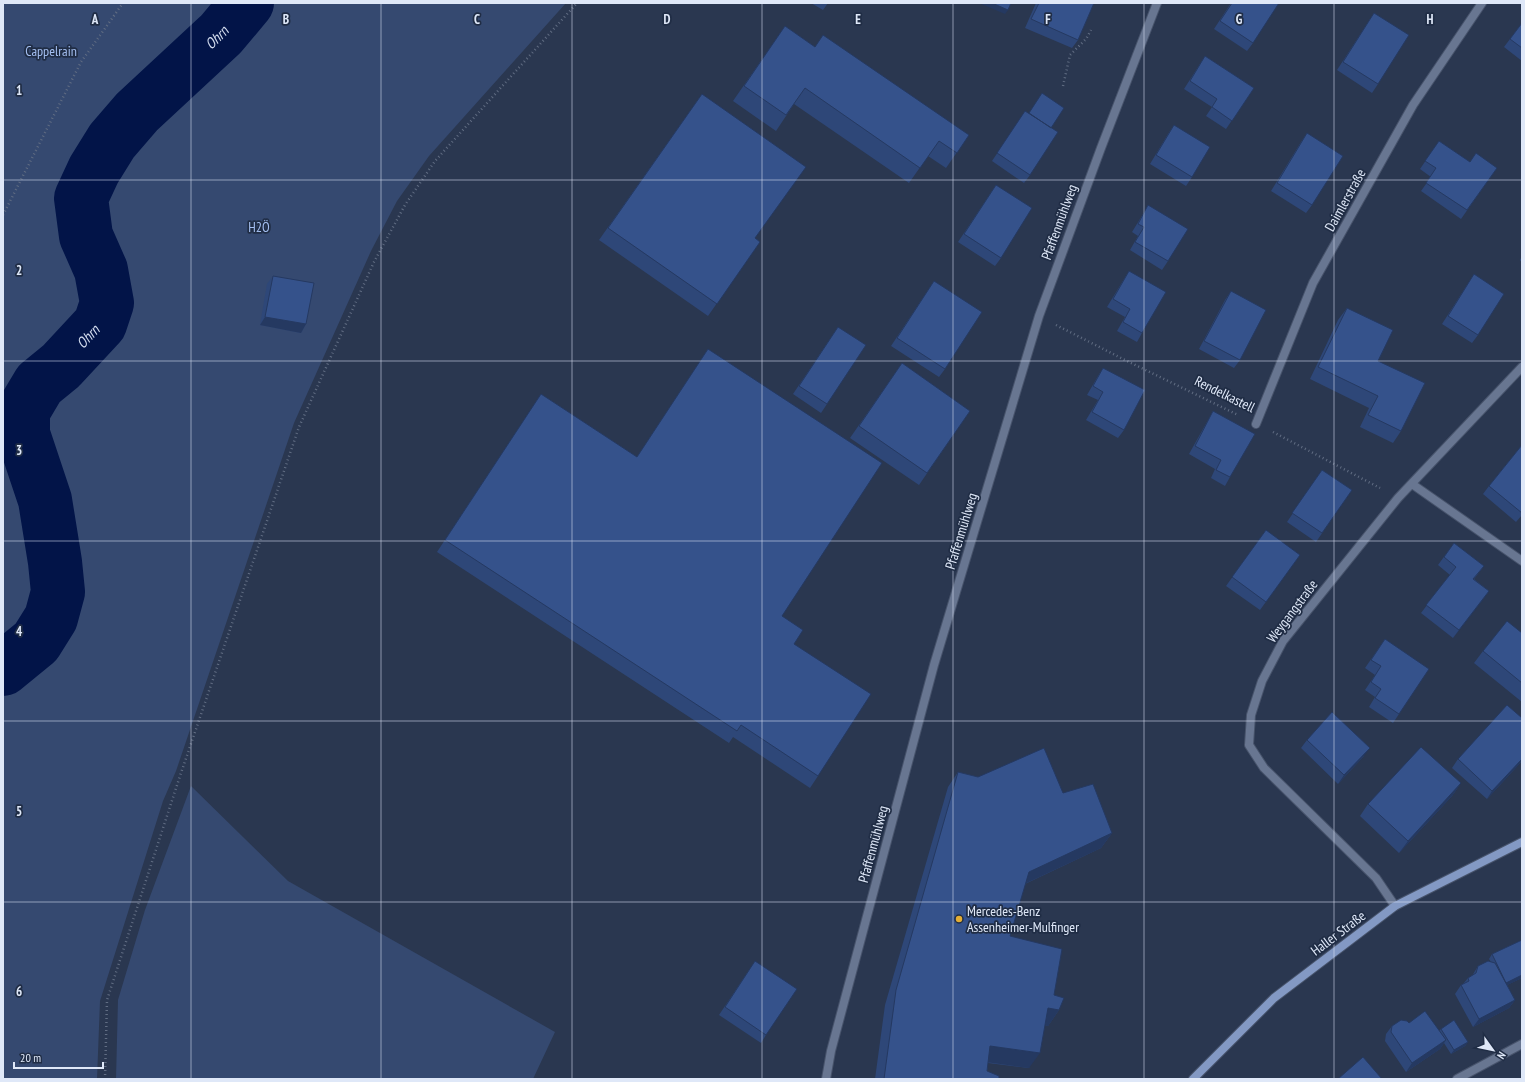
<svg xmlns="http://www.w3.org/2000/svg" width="1525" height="1082" viewBox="0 0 1525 1082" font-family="'PT Sans Narrow',sans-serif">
<rect width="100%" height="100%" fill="#2a3750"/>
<path fill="#354970" d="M3,3H566L429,156L397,201L371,251L294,423L176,771L163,801L100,1001L97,1079H3Z
M191,786L288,881L555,1032L533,1079H116L118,1000L145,910Z"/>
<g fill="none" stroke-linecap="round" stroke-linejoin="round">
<path stroke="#021448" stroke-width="54" id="s1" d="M3,669L36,642L51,618L58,592L55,562L45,500L23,434V411L39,384L61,366L100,324L107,303L101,270L86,236L81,198L94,170L112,141L137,112L221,34L247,3"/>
<defs>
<path id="minor" d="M1256,424L1313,283L1413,105L1482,3
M1412,484L1522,561
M1395,906L1376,878L1264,768L1249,745L1251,715L1262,681L1283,641L1398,498L1522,367
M826,1079L831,1051L934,665L1039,316L1101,148L1157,3
M1457,1079L1522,1044"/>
<path id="secondary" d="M1193,1079L1274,998L1395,906L1522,842"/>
</defs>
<use href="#minor" stroke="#47536b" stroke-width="10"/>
<use href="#secondary" stroke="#47536b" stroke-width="10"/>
<path stroke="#616d83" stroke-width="2.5" stroke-dasharray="1 3" stroke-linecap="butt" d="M1063,86L1070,55L1086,39L1091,30
M3,215L81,62L123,3
M1056,325L1125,360L1238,415
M1273,432L1380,488
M105,1079L107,1000L180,776L299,427L374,262L405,205L435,161L577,3"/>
<use href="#minor" stroke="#687691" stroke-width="8"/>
<use href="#secondary" stroke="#8399c4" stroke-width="8"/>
</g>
<path fill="#2e4778" d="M811,3H828L823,10Z
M1036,3H1094L1078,40L1072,48L1025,28Z
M1231,3L1253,43L1247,51L1214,29Z
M1374,13L1378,84L1372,93L1337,70Z
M1522,23V61L1504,47Z
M785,26L815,47L969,135L946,168L928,156L909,183L794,104L776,131L733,101Z
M1205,56L1254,88L1226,129L1206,116L1212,107L1184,89Z
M702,94L755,238L760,242L708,316L599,240Z
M1020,119L1051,128L1030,175L1024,183L992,161Z
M1174,125L1192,177L1186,186L1150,164L1168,134Z
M1307,133L1312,205L1306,213L1271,191L1301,142Z
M1439,141L1470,162L1497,168L1461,219L1421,191L1431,177L1420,169Z
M996,185L1001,258L995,266L958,242Z
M1148,205L1168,261L1162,270L1130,250L1138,236L1132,232L1143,214Z
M1522,256V263L1520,260Z
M1129,271L1142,333L1137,342L1117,331L1125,317L1107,307L1124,279Z
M1474,274L1478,335L1472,343L1442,324Z
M273,276L306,324L301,333L260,325L267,284Z
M934,281L945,369L939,377L891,346Z
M1231,291L1240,360L1234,368L1199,349L1225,300Z
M1347,308L1378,361L1401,431L1393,443L1360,427L1369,408L1310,379L1338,320Z
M838,327L827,404L821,413L793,394Z
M708,349L782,616L794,644L818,776L810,788L733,737L729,743L437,552L541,394L637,457Z
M902,363L970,411L919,485L850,438Z
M1103,368L1124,430L1118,438L1086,420L1098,400L1087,395L1098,376Z
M1213,411L1230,477L1225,486L1211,478L1215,469L1189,454L1208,420Z
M1522,445V515L1516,522L1483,494L1489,486Z
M1322,470L1352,490L1316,542L1287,522Z
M1266,530L1300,555L1260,610L1226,586Z
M1454,543L1484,566L1474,579L1489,591L1453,638L1421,613L1450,575L1438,565Z
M1522,633V702L1474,663L1483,651Z
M1385,639L1399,714L1393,723L1369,707L1375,697L1365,690L1375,675L1365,668Z
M1522,718V761L1487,799L1452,768L1458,759Z
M1307,740L1364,756L1338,784L1301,748Z
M958,772L978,777L1063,793L1112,833L1101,848L1025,884L1010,936L1054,995L1059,1010L1048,1026L1045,1025L1029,1068L988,1063L987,1071L999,1079H875L885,1005L948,787Z
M1461,783L1452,796L1399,853L1360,816L1368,804Z
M1522,940V978L1507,985L1515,1000L1509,1008L1473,1027L1455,994L1461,985L1463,984L1468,978L1472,976L1478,966L1491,962L1489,959L1492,954Z
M749,970L766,1035L761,1043L719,1015Z
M1392,1026L1439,1031L1441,1029L1468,1042L1465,1046L1451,1054L1444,1043L1440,1049L1406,1072L1385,1041L1386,1034Z"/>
<path fill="#253961" d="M979,3H992L1008,10L1005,14Z
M265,317L306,324L301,333L260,325Z
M1489,591L1483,600L1453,638L1459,630Z
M1370,748L1364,756L1338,784L1344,775Z
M1522,759V761L1487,799L1492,791Z
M1461,783L1452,796L1399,853L1408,841Z
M1112,833L1101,848L1018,887L1029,872Z
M1522,975V978L1503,987L1505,983Z
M1515,1000L1509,1008L1473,1027L1479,1019Z
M1048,1008L1059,1010L1048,1026L1038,1024Z
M1446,1040L1440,1049L1406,1072L1412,1063Z
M1468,1042L1465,1046L1451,1054L1454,1050Z
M990,1046L1040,1053L1029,1068L979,1061Z"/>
<path fill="#35528b" stroke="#253961" d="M992,3H1011L1008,10Z
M1039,3H1094L1078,40L1031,19Z
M1232,3H1279L1253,43L1220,21Z
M1374,13L1409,35L1378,84L1343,62Z
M1522,23V48L1510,39Z
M785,26L815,47L823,35L969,135L957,153L939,141L920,168L805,88L786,115L744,86Z
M1205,56L1254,88L1232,121L1212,107L1217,99L1190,81Z
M1042,93L1064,108L1051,128L1029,113Z
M702,94L806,167L755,238L760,242L717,304L608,228Z
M1025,111L1058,132L1030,175L997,153Z
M1174,125L1210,147L1192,177L1156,155Z
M1307,133L1343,156L1312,205L1277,183Z
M1439,141L1470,162L1476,153L1497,168L1467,210L1426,183L1436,168L1425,161Z
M996,185L1032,208L1001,258L964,234Z
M1148,205L1188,229L1168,261L1135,242L1144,227L1138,224Z
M1129,271L1166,292L1142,333L1123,322L1130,309L1113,299Z
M1474,274L1504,294L1478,335L1448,316Z
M273,276L314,283L306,324L265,317Z
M934,281L982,312L945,369L897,338Z
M1231,291L1266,310L1240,360L1204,341Z
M1347,308L1393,330L1378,361L1425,383L1401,431L1368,415L1378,396L1318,367Z
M838,327L866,345L827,404L799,386Z
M708,349L882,463L782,616L803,630L794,644L871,694L818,776L741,725L737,731L445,540L541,394L637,457Z
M902,363L970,411L927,473L859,426Z
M1103,368L1145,390L1124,430L1092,412L1103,392L1093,386Z
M1213,411L1255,434L1230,477L1216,470L1221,460L1195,446Z
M1522,445V513L1489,486Z
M1322,470L1352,490L1322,533L1292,513Z
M1266,530L1300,555L1266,602L1232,577Z
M1454,543L1484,566L1473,579L1489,591L1459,630L1426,605L1456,567L1444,557Z
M1507,621L1522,633V683L1483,651Z
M1385,639L1429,669L1399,714L1375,698L1381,689L1371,682L1381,666L1371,660Z
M1507,705L1522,718V759L1492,791L1458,759Z
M1332,712L1370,748L1344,775L1307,740Z
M1421,747L1461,783L1408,841L1368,804Z
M1044,748L1063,793L1093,784L1112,833L1029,872L1010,936L1062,949L1054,995L1064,998L1059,1010L1048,1008L1040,1053L990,1046L987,1071L999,1076V1079H884L896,990L958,772L978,777Z
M1522,940V975L1506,983L1492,954Z
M755,961L797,989L766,1035L725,1007Z
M1488,961L1495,963L1515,1000L1479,1019L1461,985L1469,981L1468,978L1476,973L1478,966Z
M1425,1011L1446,1040L1412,1063L1391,1032L1392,1026L1401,1020L1407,1021L1409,1023Z
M1454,1020L1468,1042L1454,1050L1441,1029Z
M1363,1057L1382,1079H1338Z"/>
<path fill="none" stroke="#dfe8f8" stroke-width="1" stroke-opacity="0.55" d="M191,3V1079M381,3V1079M572,3V1079M762,3V1079M953,3V1079M1144,3V1079M1334,3V1079M3,180H1522M3,361H1522M3,541H1522M3,721H1522M3,902H1522"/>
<circle fill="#e4ae35" stroke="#202d45" stroke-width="1.5" cx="959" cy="919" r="4"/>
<g text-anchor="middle" stroke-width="3.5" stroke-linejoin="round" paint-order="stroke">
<g font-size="14" fill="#a4bff1" stroke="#202d45">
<text x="51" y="56">Cappelrain</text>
<text x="259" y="232">H2Ö</text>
</g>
<g font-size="14" fill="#dfe8f8" stroke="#202d45">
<text transform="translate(1345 200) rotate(-61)" y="5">Daimlerstraße</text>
<text transform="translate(1059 222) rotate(-70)" y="5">Pfaffenmühlweg</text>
<text transform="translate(1225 394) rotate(26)" y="5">Rendelkastell</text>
<text transform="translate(961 531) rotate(-73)" y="5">Pfaffenmühlweg</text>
<text transform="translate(1292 611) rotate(-53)" y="5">Weygangstraße</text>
<text transform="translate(873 844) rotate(-75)" y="5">Pfaffenmühlweg</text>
<text transform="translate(1338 933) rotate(-37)" y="5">Haller Straße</text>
</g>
<g font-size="14" fill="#dfe8f8" stroke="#202d45" text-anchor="start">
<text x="967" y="916">Mercedes-Benz<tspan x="967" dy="16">Assenheimer-Mulfinger</tspan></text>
</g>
<g font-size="15" font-style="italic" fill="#d3dcee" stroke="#202d45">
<text dy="5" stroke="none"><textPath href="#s1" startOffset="744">Ohrn</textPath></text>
<text dy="5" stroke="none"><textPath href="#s1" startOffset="383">Ohrn</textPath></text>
</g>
</g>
<g font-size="13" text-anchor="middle" font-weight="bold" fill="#dfe8f8" stroke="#202d45" stroke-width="3.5" stroke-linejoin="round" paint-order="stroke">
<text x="95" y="24">A</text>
<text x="286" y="24">B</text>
<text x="477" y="24">C</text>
<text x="667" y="24">D</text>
<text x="858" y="24">E</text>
<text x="1048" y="24">F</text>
<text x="1239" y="24">G</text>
<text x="1430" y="24">H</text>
<text x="19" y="95">1</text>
<text x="19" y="275">2</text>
<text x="19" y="455">3</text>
<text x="19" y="636">4</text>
<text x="19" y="816">5</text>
<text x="19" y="996">6</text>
</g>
<rect width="1525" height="1082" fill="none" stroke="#dfe8f8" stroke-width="8"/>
<g transform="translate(1493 1050) rotate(123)" stroke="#202d45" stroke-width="3" paint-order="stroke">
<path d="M0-3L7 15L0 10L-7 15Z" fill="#dfe8f8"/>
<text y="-6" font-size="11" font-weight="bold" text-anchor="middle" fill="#dfe8f8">N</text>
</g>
<path d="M14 1062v6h89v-6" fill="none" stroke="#dfe8f8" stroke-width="2"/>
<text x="20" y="1062" font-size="12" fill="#dfe8f8" stroke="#202d45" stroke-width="3" paint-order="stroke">20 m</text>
</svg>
